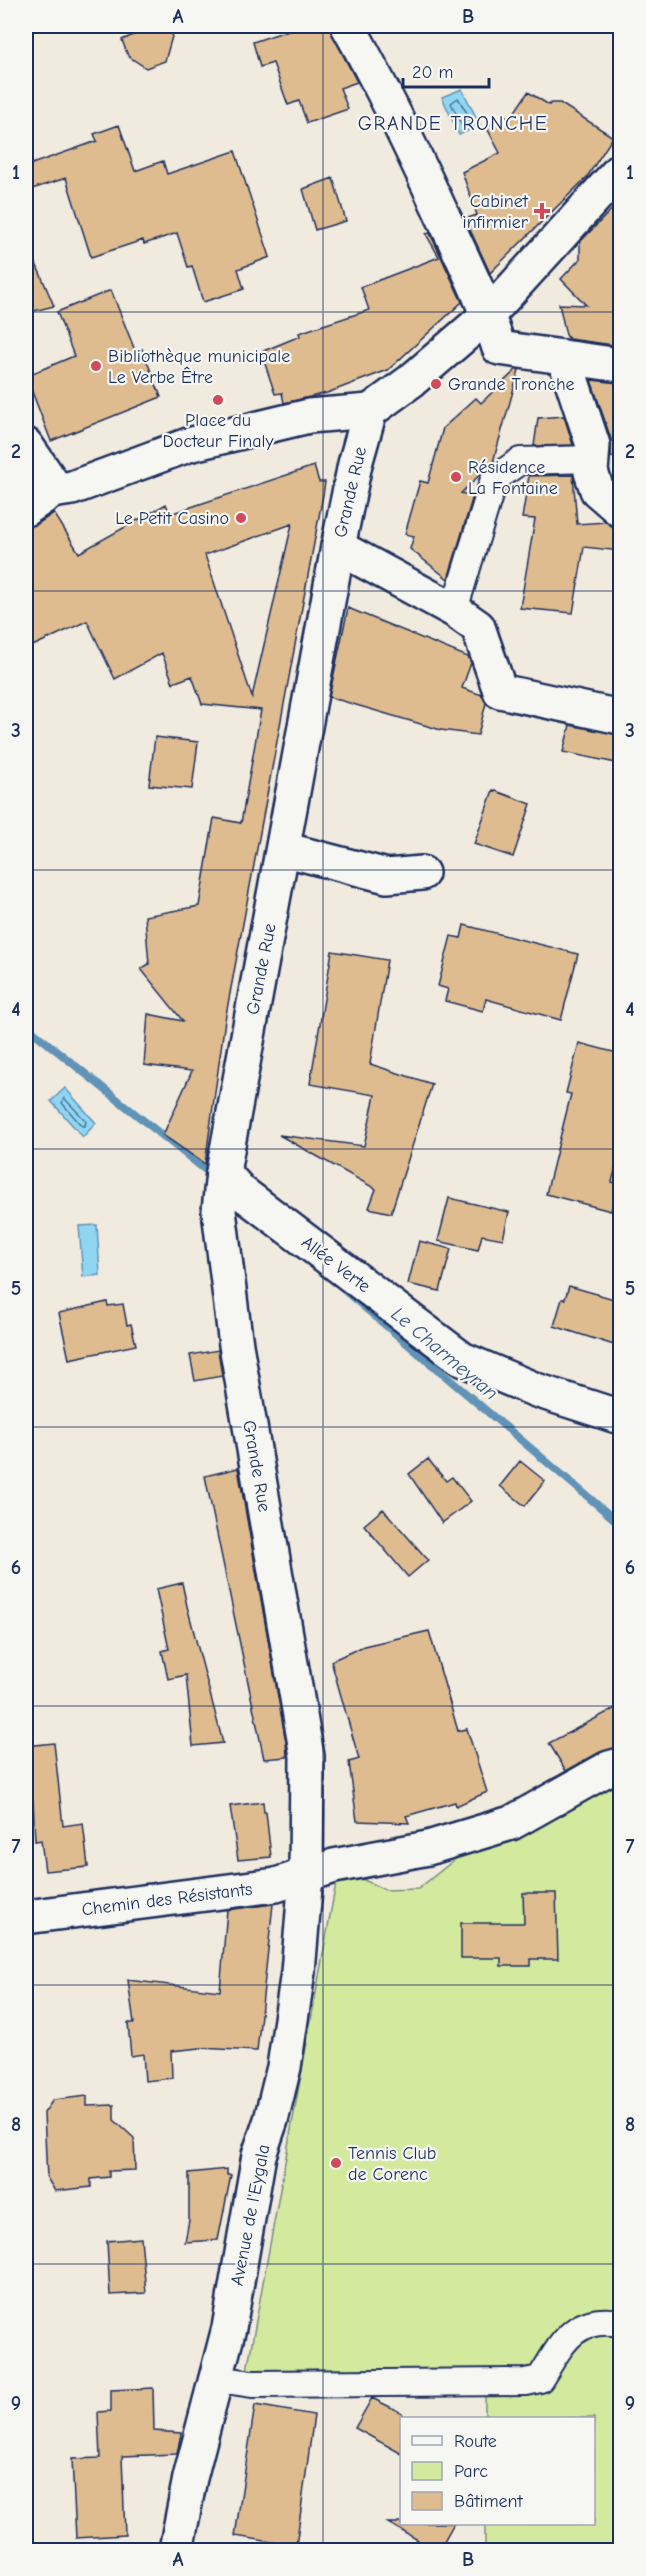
<svg xmlns="http://www.w3.org/2000/svg" width="646" height="2576" viewBox="0 0 646 2576" font-family="'Comic Neue',sans-serif">
<rect width="100%" height="100%" fill="#f1eade"/>
<filter id="ink" filterUnits="userSpaceOnUse"><feTurbulence type="fractalNoise" baseFrequency=".0167" numOctaves="2"/><feDisplacementMap in="SourceGraphic" scale="12" xChannelSelector="R" yChannelSelector="G"/><feConvolveMatrix kernelMatrix="1 2 1 2 8 2 1 2 1" color-interpolation-filters="sRGB"/></filter>
<g filter="url(#ink)">
<path fill="#d3e99e" stroke="#778c7e" stroke-width="1.5" d="M620,1778V2317L528,2375L246,2376L336,1883L362,1879L385,1890L418,1889L458,1857L514,1834Z
M597,2332L620,2334V2550H490L485,2548V2524H594V2418H485V2389H549L574,2349Z"/>
<path fill="#90d6f2" stroke="#6193b7" stroke-width="1.5" d="M462,89L480,125L459,135L442,97Z
M65,1088L96,1123L83,1137L51,1101Z
M97,1225L100,1275L83,1277L79,1226Z"/>
<g fill="none" stroke-linecap="round" stroke-linejoin="round">
<path stroke="#4a7299" stroke-width="1.5" d="M458,98L471,120L464,126L461,124L451,103Z
M64,1098L86,1121L85,1126H82L62,1103Z"/>
<path stroke="#6193b7" stroke-width="8" d="M26,1026L204,1169
M344,1290L620,1524"/>
</g>
<path fill="#dfbc90" stroke="#1b2f5e" stroke-width="1.5" fill-rule="evenodd" d="M154,26H175L165,61L146,68L128,56L122,40Z
M301,26H328L357,82L340,88L348,109L307,123L299,101L288,105L273,63L260,67L253,42Z
M528,92L549,105L551,103H560L613,137L587,177L490,273L465,219L477,215L462,172L500,153L486,126L514,113Z
M119,125L135,171L163,161L167,174L235,151L270,257L238,269L244,289L203,302L192,266L188,267L177,233L144,244L143,240L91,257L66,178L26,191V166L97,141L94,134Z
M333,178L346,221L315,230L303,189Z
M621,200V346L569,339L566,335L559,304L586,305L561,279L580,259V242Z
M430,233L462,302L388,370L327,393L284,403L282,393L275,394L261,352L300,336L299,333L369,310L361,287L439,257L426,234Z
M26,240L54,306L26,313Z
M111,290L136,353L142,349L161,397L51,441L26,376L74,356L57,312Z
M517,369L519,370L493,462L461,493L473,496L448,579L410,549L414,536L405,534L420,481L428,483L443,428L476,398L481,403Z
M591,380L621,383V458L611,457V439Z
M564,416L573,445L534,446L538,418Z
M314,466L319,482H325L323,495L225,1020L205,1164L163,1135L192,1071L144,1065L148,1014L183,1021L141,969L149,964L145,916L199,906L214,818L241,823L261,710L202,704L192,676L173,683L162,653L115,679L87,621L26,649V527L36,525L54,513L79,553L166,504L170,514ZM292,524L270,619L252,697L205,555Z
M573,475L577,524L606,522L621,528V551L584,547L573,613L520,608L535,519L522,518L529,476Z
M348,608L468,657L471,663L462,688L482,695L486,703L478,735L441,730L329,697Z
M570,725L621,735V764L563,752Z
M155,737L198,742L192,789L149,785Z
M493,790L531,804L513,857L474,844Z
M464,925L578,954L561,1020L486,999L483,1011L445,1001L448,989L438,986L451,936L461,938Z
M332,951L387,960L370,1064L432,1084L391,1213L369,1208L376,1189L279,1135L364,1146L375,1095L310,1084Z
M579,1043L621,1054V1147L612,1182L618,1184L611,1211L546,1194L571,1094L566,1093Z
M449,1198L509,1212L503,1239L482,1235L478,1250L438,1241Z
M419,1241L451,1249L440,1291L408,1284Z
M569,1286L621,1301V1332L617,1346L554,1326L562,1299H565Z
M107,1302L108,1306L123,1304L127,1325L131,1324L136,1345L69,1359L59,1313Z
M218,1350L222,1376L195,1381L190,1355Z
M428,1459L446,1481L452,1477L471,1501L442,1523L409,1474Z
M520,1461L545,1481L525,1506L500,1486Z
M238,1468L286,1742L287,1757L264,1759L205,1476Z
M383,1509L428,1560L408,1577L364,1525Z
M182,1583L187,1606L223,1743L193,1746L186,1675L168,1679L162,1651L169,1649L156,1589Z
M429,1631L458,1731L467,1729L487,1792L456,1806L455,1802L406,1816L409,1823L357,1821L349,1762L359,1759L331,1661L364,1646Z
M621,1705V1747L600,1752L566,1771L549,1743Z
M54,1743L63,1826L83,1823L88,1867L45,1871L41,1840L35,1841L33,1800L26,1801V1746Z
M263,1802L264,1812H266L271,1857L238,1860L230,1806Z
M523,1893H556L558,1959H531V1966H501V1958H461V1923H524Z
M273,1904L257,2051L200,2048L171,2051L172,2078L145,2081L143,2054L131,2056L128,2023H134L128,1980L220,1991L227,1910Z
M87,2096V2106L114,2105V2120L134,2138L135,2170L109,2171V2177L91,2179V2187L55,2191L47,2178L44,2113L53,2100Z
M227,2169V2175H231L218,2240L185,2242L189,2220V2173Z
M141,2238L146,2293L110,2295L107,2241Z
M153,2388L154,2431L181,2433L177,2454L122,2456L125,2535L76,2538L72,2459L100,2458L98,2412L111,2411V2390Z
M372,2398L402,2413V2454L355,2428Z
M255,2405L314,2415L296,2546L235,2536Z
M388,2523H454L439,2550H412L418,2540Z"/>
<g fill="none" stroke-linecap="round" stroke-linejoin="round">
<defs>
<path id="pedestrian" d="M454,610L494,479L520,461L592,459
M218,2379L252,2384L526,2382L540,2379C562,2344 573,2315 620,2323"/>
<path id="minor" d="M348,26C382,86 411,147 440,210C461,255 484,300 499,348L620,365
M564,357L593,445L591,472L597,490L620,510
M26,445L50,480L52,491
M26,509L52,491L72,488L188,445L309,416L370,411
M338,547L454,610L478,627L500,691L620,717
M283,849L387,876L422,873
M223,1172L241,1192L462,1359L536,1390L620,1417
M26,1917L276,1885L334,1866L428,1848L511,1823L609,1768L620,1765"/>
<path id="tertiary" d="M176,2550L190,2478L229,2328L259,2155L271,2120L284,2067L298,1972L306,1876L307,1756L236,1345L219,1211L223,1172L338,547L355,464L370,411L411,381L489,314L620,170"/>
</defs>
<use href="#pedestrian" stroke="#1b2f5e" stroke-width="30"/>
<use href="#minor" stroke="#1b2f5e" stroke-width="38"/>
<use href="#tertiary" stroke="#1b2f5e" stroke-width="38"/>
<use href="#pedestrian" stroke="#f6f6f2" stroke-width="26"/>
<use href="#minor" stroke="#f6f6f2" stroke-width="33"/>
<use href="#tertiary" stroke="#f6f6f2" stroke-width="33"/>
</g>
</g>
<path fill="none" stroke="#1b2f5e" stroke-width="1.5" stroke-opacity="0.55" d="M323,26V2550M26,312H620M26,591H620M26,870H620M26,1149H620M26,1427H620M26,1706H620M26,1985H620M26,2264H620"/>
<g fill="#d1495b" stroke="#f6f6f2" stroke-width="2">
<path d="M539 202h6v6h6v6h-6v6h-6v-6h-6v-6h6z"/>
<circle cx="96" cy="366" r="6"/>
<circle cx="436" cy="384" r="6"/>
<circle cx="218" cy="400" r="6"/>
<circle cx="456" cy="477" r="6"/>
<circle cx="241" cy="518" r="6"/>
<circle cx="336" cy="2163" r="6"/>
</g>
<g text-anchor="middle" stroke-width="4.5" stroke-linejoin="round" paint-order="stroke">
<g font-size="18" fill="#1b2f5e" stroke="#f6f6f2" text-anchor="start">
<text x="528" y="207" text-anchor="end">Cabinet<tspan x="528" dy="21">infirmier</tspan></text>
<text x="108" y="362">Bibliothèque municipale<tspan x="108" dy="21">Le Verbe Être</tspan></text>
<text x="448" y="390">Grande Tronche</text>
<text x="218" y="426" text-anchor="middle">Place du<tspan x="218" dy="21">Docteur Finaly</tspan></text>
<text x="468" y="473">Résidence<tspan x="468" dy="21">La Fontaine</tspan></text>
<text x="229" y="524" text-anchor="end">Le Petit Casino</text>
<text x="348" y="2159">Tennis Club<tspan x="348" dy="21">de Corenc</tspan></text>
</g>
<g font-size="18" fill="#1b2f5e" stroke="#f6f6f2">
<text transform="translate(350 492) rotate(-77)" y="6">Grande Rue</text>
<text transform="translate(261 969) rotate(-79)" y="6">Grande Rue</text>
<text transform="translate(336 1264) rotate(37)" y="6">Allée Verte</text>
<text transform="translate(257 1466) rotate(80)" y="6">Grande Rue</text>
<text transform="translate(167 1899) rotate(-7)" y="6">Chemin des Résistants</text>
<text transform="translate(250 2215) rotate(-79)" y="6">Avenue de l'Eygala</text>
</g>
<g font-size="20" letter-spacing="1.5" fill="#1b2f5e" stroke="#f6f6f2">
<text x="453" y="130">GRANDE TRONCHE</text>
</g>
<g font-size="20" font-style="italic" fill="#385983" stroke="#f6f6f2">
<text transform="translate(445 1353) rotate(40)" y="7">Le Charmeyran</text>
</g>
</g>
<rect width="646" height="2576" fill="none" stroke="#f6f6f2" stroke-width="66"/>
<rect x="400" y="2417" width="195" height="108" fill="#f6f6f2" stroke="#9ea6b7" stroke-width="1.5"/>
<rect x="412" y="2436" width="30" height="9" fill="#f6f6f2" stroke="#9ea6b7" stroke-width="1.5"/>
<text x="454" y="2447" font-size="18" fill="#1b2f5e">Route</text>
<rect x="412" y="2462" width="30" height="18" fill="#d3e99e" stroke="#9ea6b7" stroke-width="1.5"/>
<text x="454" y="2477" font-size="18" fill="#1b2f5e">Parc</text>
<rect x="412" y="2492" width="30" height="18" fill="#dfbc90" stroke="#9ea6b7" stroke-width="1.5"/>
<text x="454" y="2507" font-size="18" fill="#1b2f5e">Bâtiment</text>
<path d="M403 78v9h86v-9" fill="none" stroke="#1b2f5e" stroke-width="3"/>
<text x="412" y="78" font-size="18" fill="#1b2f5e" stroke="#f6f6f2" stroke-width="4.5" paint-order="stroke">20 m</text>
<rect x="33" y="33" width="580" height="2510" fill="none" stroke="#1b2f5e" stroke-width="2"/>
<g font-size="20" text-anchor="middle" font-weight="bold" fill="#1b2f5e">
<text x="178" y="23">A</text>
<text x="468" y="23">B</text>
<text x="16" y="179">1</text>
<text x="630" y="179">1</text>
<text x="16" y="458">2</text>
<text x="630" y="458">2</text>
<text x="16" y="737">3</text>
<text x="630" y="737">3</text>
<text x="16" y="1016">4</text>
<text x="630" y="1016">4</text>
<text x="16" y="1295">5</text>
<text x="630" y="1295">5</text>
<text x="16" y="1574">6</text>
<text x="630" y="1574">6</text>
<text x="16" y="1853">7</text>
<text x="630" y="1853">7</text>
<text x="16" y="2131">8</text>
<text x="630" y="2131">8</text>
<text x="16" y="2410">9</text>
<text x="630" y="2410">9</text>
<text x="178" y="2566">A</text>
<text x="468" y="2566">B</text>
</g>
</svg>
